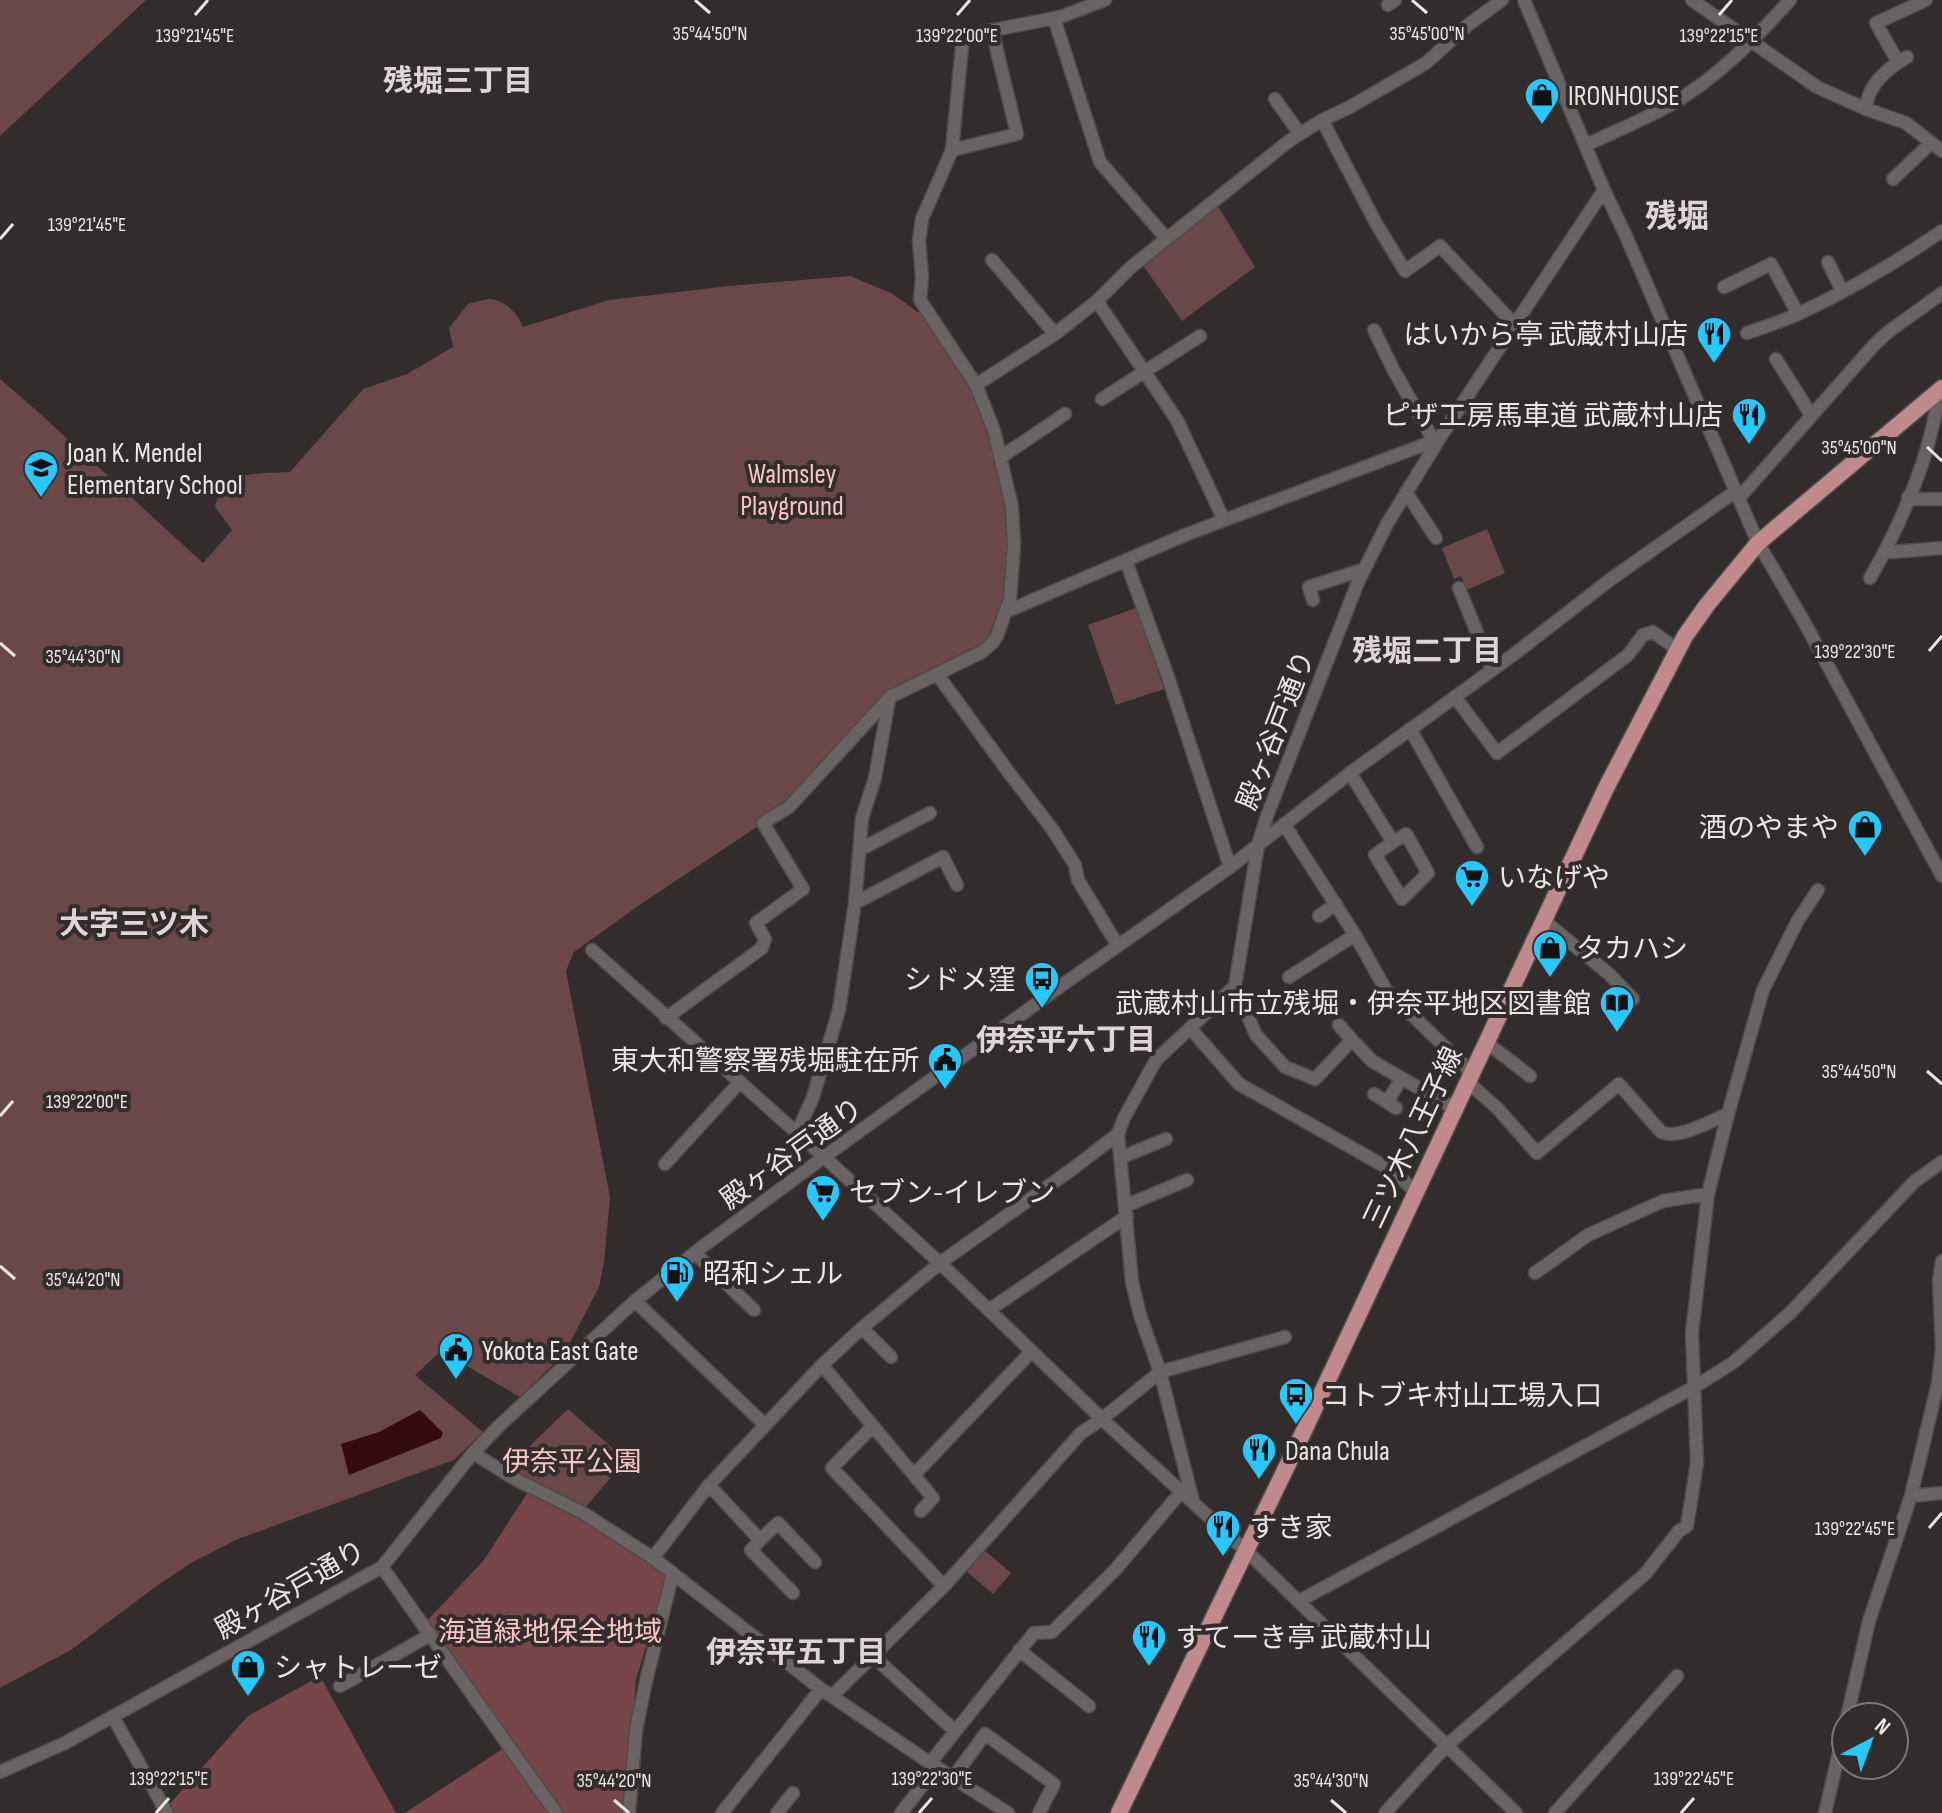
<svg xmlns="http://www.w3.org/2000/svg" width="1942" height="1813" viewBox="0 0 1942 1813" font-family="'Sofia Sans Condensed','Noto Sans JP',sans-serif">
<rect width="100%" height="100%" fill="#322c2c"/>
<path fill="#6a4748" d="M0,0H146L0,136Z
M1216,203L1255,267L1182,321L1142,264Z
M850,276L891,293L935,324L955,352L998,444L1012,578L982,652L890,697L844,740L763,823L638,906L574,952L566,971L610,1197L604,1263L599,1287L564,1354L520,1397L441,1351L415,1375L483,1432L454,1460L238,1539L191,1563L158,1585L71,1650L0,1688V379L36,410L203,563L232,530L215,507C217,498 219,490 226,483C237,472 274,473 290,472L363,389L407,374L453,347L449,328L468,304C474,302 482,300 488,299C504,299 518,313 523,327L609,300L729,286Z
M1487,529L1505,573L1467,590L1461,576L1454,579L1442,548Z
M1136,608L1164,689L1116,705L1088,625Z
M568,1409L626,1460L584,1509L506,1469Z
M983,1549L1011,1573L993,1594L965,1570Z"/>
<path fill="#764648" d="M528,1492C576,1516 624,1542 667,1575L636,1680L625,1813H405L510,1744L425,1623L484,1560Z
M320,1676L396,1813H173L168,1806L248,1716Z"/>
<path fill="#350b10" d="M420,1410L443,1433L441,1438L349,1475L341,1444L379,1432Z"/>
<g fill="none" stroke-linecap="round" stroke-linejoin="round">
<defs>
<path id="minor" d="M1524,0L1604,190L1626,236L1758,543L1803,620L1942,876
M1692,0L1817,87L1866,109L1906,123L1942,151
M1388,5L1395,0
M1054,18L1100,162L1166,238
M1898,62L1876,23L1926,0
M1275,99L1300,134
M1866,109C1867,85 1888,68 1907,57
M1322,120L1377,225L1405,271L1440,246L1515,325
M1586,145C1614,132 1643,120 1670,105C1716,79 1755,39 1790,0
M952,150L1017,134L992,30
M1893,179L1931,143
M992,260L1055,334
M1828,262L1842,291
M1724,287L1771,264L1798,314
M1097,301L1177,420L1224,520
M1374,330L1394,371L1434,441
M1747,333C1765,327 1783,321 1800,313C1849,290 1897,262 1942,231
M1776,359L1811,415
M976,385L1055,334L1097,301L1130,268L1289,141L1322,120L1348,108L1426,63L1468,25L1502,0
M1102,399L1200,336
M1001,457L1065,414
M1406,492L1436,538
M1908,497L1913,499H1942
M1739,498L1874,345L1888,332L1942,293
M1886,550L1892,552L1942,548
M1126,561L1166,671L1230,867
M1870,578C1898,530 1927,464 1936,409V402L1932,397
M1459,588L1492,670
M1313,600L1309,587L1365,569
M1005,612L1185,535L1439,439
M937,674L1007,770L1053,830L1075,865L1078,880L1118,946
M1455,697L1497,753L1628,655L1643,635L1653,632L1678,650
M1410,729L1477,847
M1350,773L1393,842L1406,834L1428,873L1402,899L1375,855L1393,842
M1284,824L1355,935L1386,990L1472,1073
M861,849L930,813
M855,903L943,857L957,885
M1319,916L1336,904
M1543,920L1609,974L1633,999
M592,950L824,1157L940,1263L1102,1419L1257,1561L1516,1813
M1289,977L1355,935
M666,1018L762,948L765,939L756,923L803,889L763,823L789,807L890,697L982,652L993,642L997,636L1010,599L1014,545L1012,507L994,430L976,385L920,300L922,277L919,241L922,219L952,150L963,36L1060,17L1105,0
M1339,1025L1352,1040
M1190,1028L1239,1084L1393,1171L1416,1192
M1486,1042L1530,1076
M1468,1082L1498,1109L1537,1153L1619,1084L1661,1132C1679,1140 1710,1121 1728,1114
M1374,1094L1396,1108
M1387,1102L1402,1078
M1455,1109L1372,1061L1352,1040L1315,1079L1285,1067L1256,1035L1235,986L1258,845L1350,773L1513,655L1611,579L1736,491
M797,1133L813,1097L839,1010L855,903L862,818L875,778L889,700
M1120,1158L1166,1139
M665,1164L739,1083
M1125,1206L1187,1180
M695,1253L754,1310
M1535,1273L1588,1235L1663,1201L1708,1194
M635,1301L765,1425
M989,1310L1127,1216
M862,1328L891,1357
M822,1365L933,1498L921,1511
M873,1426L832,1468L944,1586
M473,1453L513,1478L583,1513L653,1558L821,1689L930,1763L1008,1813
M914,1475L1031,1352
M709,1485L760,1540L751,1550L793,1593
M1911,1496L1942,1493
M1193,1501L1160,1372L1140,1315L1132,1282L1118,1134L1124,1118L1156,1060L1235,986
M760,1540L778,1523L815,1562
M653,1558L709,1485L822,1365L862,1328L940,1263L1071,1170L1118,1134
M382,1567L556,1813
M1299,1601L1696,1386L1734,1362L1791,1312L1915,1181L1942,1162
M1019,1650L1089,1706
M873,1656L955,1731
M340,1686L430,1635
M832,1696L944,1586L1081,1433L1102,1419L1160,1372L1285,1337
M113,1717L167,1813
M1847,1717L1869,1621L1911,1496L1938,1383L1942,1349L1939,1281L1942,1261
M930,1763L1034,1633L1052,1632L1115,1570L1181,1492
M0,1772L65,1743L382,1567L473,1453L500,1425L635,1301L702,1247L824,1157L1065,983L1230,867L1258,845L1268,813L1358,582L1387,524L1439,439L1604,190
M953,1778L985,1734L1054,1784L1039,1813
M629,1813L636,1730L646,1681L673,1573
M722,1813L821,1689
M777,1813L793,1793
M901,1813L937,1767
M1385,1813L1446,1746L1645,1574L1679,1531L1687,1526L1697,1463L1692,1333L1708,1194L1728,1114L1763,990L1797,922L1818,890
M1555,1813L1677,1676
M1825,1813L1846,1722"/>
<path id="major" d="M1119,1813L1301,1437L1606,788L1685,636L1707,605L1758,543L1942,388"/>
</defs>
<use href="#minor" stroke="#504b4b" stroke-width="15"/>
<use href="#major" stroke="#504b4b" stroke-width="19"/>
<use href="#minor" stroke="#6a6363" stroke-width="12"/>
<use href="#major" stroke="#c0898b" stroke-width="16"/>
</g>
<path fill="none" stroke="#ebe6e6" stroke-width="3" d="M695,0L710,13M1412,0L1427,13M195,15L208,0M957,15L970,0M1719,15L1732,0M0,239L13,224M1927,447L1942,461M0,643L15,656M1929,651L1942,636M1927,1071L1942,1084M0,1116L13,1101M0,1266L15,1279M1929,1528L1942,1513M614,1800L629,1813M1331,1800L1346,1813M156,1813L169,1798M919,1813L932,1798M1681,1813L1694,1798"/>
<defs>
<symbol id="shop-pin" viewBox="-11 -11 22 30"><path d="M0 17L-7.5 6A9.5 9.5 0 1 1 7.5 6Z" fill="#27c8ff" stroke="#322c2c"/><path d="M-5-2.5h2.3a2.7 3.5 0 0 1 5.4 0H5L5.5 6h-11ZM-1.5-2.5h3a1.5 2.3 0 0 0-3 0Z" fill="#111"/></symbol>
<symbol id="restaurant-pin" viewBox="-11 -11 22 30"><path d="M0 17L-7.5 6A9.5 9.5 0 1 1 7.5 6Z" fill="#27c8ff" stroke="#322c2c"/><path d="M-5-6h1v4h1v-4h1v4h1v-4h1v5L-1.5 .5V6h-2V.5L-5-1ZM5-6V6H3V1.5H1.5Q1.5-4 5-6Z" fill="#111"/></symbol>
<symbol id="school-pin" viewBox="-11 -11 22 30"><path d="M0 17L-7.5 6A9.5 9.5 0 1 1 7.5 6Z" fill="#27c8ff" stroke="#322c2c"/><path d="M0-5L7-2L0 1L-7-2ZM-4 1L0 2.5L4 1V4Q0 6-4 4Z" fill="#111"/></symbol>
<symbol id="supermarket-pin" viewBox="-11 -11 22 30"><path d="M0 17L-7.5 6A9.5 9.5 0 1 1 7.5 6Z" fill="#27c8ff" stroke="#322c2c"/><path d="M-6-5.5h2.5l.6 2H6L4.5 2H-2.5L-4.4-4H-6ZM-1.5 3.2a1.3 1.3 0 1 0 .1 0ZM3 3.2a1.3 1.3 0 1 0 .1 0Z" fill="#111"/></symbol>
<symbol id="bus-pin" viewBox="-11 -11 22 30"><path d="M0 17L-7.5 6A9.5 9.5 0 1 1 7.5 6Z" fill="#27c8ff" stroke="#322c2c"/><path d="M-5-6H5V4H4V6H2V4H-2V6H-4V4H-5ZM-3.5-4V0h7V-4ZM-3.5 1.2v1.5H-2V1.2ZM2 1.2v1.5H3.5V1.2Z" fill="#111"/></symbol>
<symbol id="library-pin" viewBox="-11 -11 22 30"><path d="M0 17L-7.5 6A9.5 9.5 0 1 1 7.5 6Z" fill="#27c8ff" stroke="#322c2c"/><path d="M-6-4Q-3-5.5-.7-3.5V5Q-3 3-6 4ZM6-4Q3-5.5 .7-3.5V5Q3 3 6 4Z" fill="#111"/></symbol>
<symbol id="civic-pin" viewBox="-11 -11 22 30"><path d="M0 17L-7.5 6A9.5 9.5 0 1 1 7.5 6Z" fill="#27c8ff" stroke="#322c2c"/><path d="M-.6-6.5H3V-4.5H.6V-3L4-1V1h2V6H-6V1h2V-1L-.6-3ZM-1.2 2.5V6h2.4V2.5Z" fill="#111"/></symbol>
<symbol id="fuel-pin" viewBox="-11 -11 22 30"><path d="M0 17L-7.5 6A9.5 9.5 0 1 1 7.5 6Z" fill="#27c8ff" stroke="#322c2c"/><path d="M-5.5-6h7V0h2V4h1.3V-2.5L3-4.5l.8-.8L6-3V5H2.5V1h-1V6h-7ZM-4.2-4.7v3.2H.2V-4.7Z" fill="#111"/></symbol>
</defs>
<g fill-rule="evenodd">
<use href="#shop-pin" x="1522" y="75" width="40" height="54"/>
<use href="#restaurant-pin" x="1694" y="314" width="40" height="54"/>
<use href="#restaurant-pin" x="1729" y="395" width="40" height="54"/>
<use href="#school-pin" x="21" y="448" width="40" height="54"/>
<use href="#shop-pin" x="1845" y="807" width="40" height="54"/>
<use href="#supermarket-pin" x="1452" y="857" width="40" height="54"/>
<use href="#shop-pin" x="1530" y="928" width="40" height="54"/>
<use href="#bus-pin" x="1022" y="959" width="40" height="54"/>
<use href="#library-pin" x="1597" y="983" width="40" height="54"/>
<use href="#civic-pin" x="925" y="1040" width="40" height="54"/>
<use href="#supermarket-pin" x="803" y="1172" width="40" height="54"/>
<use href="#fuel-pin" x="657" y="1253" width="40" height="54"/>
<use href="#civic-pin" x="436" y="1330" width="40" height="54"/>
<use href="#bus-pin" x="1276" y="1375" width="40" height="54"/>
<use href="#restaurant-pin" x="1239" y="1430" width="40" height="54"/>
<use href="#restaurant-pin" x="1203" y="1507" width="40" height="54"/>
<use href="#restaurant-pin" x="1129" y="1617" width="40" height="54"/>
<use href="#shop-pin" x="228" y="1647" width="40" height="54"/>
</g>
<g text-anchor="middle" stroke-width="8" stroke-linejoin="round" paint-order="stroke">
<g font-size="28" fill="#ebe6e6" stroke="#322c2c" text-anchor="start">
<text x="1568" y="105">IRONHOUSE</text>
<text x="1688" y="344" text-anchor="end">はいから亭 武蔵村山店</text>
<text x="1723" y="425" text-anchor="end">ピザ工房馬車道 武蔵村山店</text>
<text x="67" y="462">Joan K. Mendel<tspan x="67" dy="32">Elementary School</tspan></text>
<text x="1839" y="837" text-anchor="end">酒のやまや</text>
<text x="1498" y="887">いなげや</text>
<text x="1576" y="958">タカハシ</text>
<text x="1016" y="989" text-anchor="end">シドメ窪</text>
<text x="1591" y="1013" text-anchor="end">武蔵村山市立残堀・伊奈平地区図書館</text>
<text x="919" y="1070" text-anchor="end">東大和警察署残堀駐在所</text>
<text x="849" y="1202">セブン-イレブン</text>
<text x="703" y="1283">昭和シェル</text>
<text x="482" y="1360">Yokota East Gate</text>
<text x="1322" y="1405">コトブキ村山工場入口</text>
<text x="1285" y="1460">Dana Chula</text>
<text x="1249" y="1537">すき家</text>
<text x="1175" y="1647">すてーき亭 武蔵村山</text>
<text x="274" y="1677">シャトレーゼ</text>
</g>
<g font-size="28" fill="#f7c5c5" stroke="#322c2c">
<text x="792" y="483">Walmsley<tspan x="792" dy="32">Playground</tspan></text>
<text x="572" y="1471">伊奈平公園</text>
<text x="550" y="1641">海道緑地保全地域</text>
</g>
<g font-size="28" fill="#ebe6e6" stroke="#322c2c">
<text transform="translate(1275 730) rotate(-69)" y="10">殿ヶ谷戸通り</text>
<text transform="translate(1412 1137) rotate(-65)" y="10">三ツ木八王子線</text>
<text transform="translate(791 1153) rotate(-36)" y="10">殿ヶ谷戸通り</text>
<text transform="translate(290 1589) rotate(-30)" y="10">殿ヶ谷戸通り</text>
</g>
<g font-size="30" font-weight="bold" fill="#ded6d6" stroke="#322c2c">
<text x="458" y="91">残堀三丁目</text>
<text x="1427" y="661">残堀二丁目</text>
<text x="134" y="934">大字三ツ木</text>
<text x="1066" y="1050">伊奈平六丁目</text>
<text x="796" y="1662">伊奈平五丁目</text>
</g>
<g font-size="32" font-weight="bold" fill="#ded6d6" stroke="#322c2c">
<text x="1677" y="227">残堀</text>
</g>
</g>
<g font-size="20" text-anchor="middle" fill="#ebe6e6" stroke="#322c2c" stroke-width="8" stroke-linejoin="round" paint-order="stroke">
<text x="710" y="40">35°44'50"N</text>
<text x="1427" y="40">35°45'00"N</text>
<text x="195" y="42">139°21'45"E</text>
<text x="1719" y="42">139°22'15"E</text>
<text x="957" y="42">139°22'00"E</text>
<text x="87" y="231">139°21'45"E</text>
<text x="1859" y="454">35°45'00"N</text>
<text x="1855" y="658">139°22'30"E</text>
<text x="83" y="663">35°44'30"N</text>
<text x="1859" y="1078">35°44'50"N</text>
<text x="87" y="1108">139°22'00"E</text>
<text x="83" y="1286">35°44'20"N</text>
<text x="1855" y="1535">139°22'45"E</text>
<text x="169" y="1785">139°22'15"E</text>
<text x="932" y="1785">139°22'30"E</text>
<text x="1694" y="1785">139°22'45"E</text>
<text x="614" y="1787">35°44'20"N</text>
<text x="1331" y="1787">35°44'30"N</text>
</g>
<g transform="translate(1870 1741) rotate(41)"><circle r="38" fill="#322c2c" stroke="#7c7676" stroke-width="2"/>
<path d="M0-6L14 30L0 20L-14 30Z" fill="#27c8ff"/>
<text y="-12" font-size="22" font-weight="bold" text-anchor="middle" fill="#ebe6e6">N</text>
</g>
</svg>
